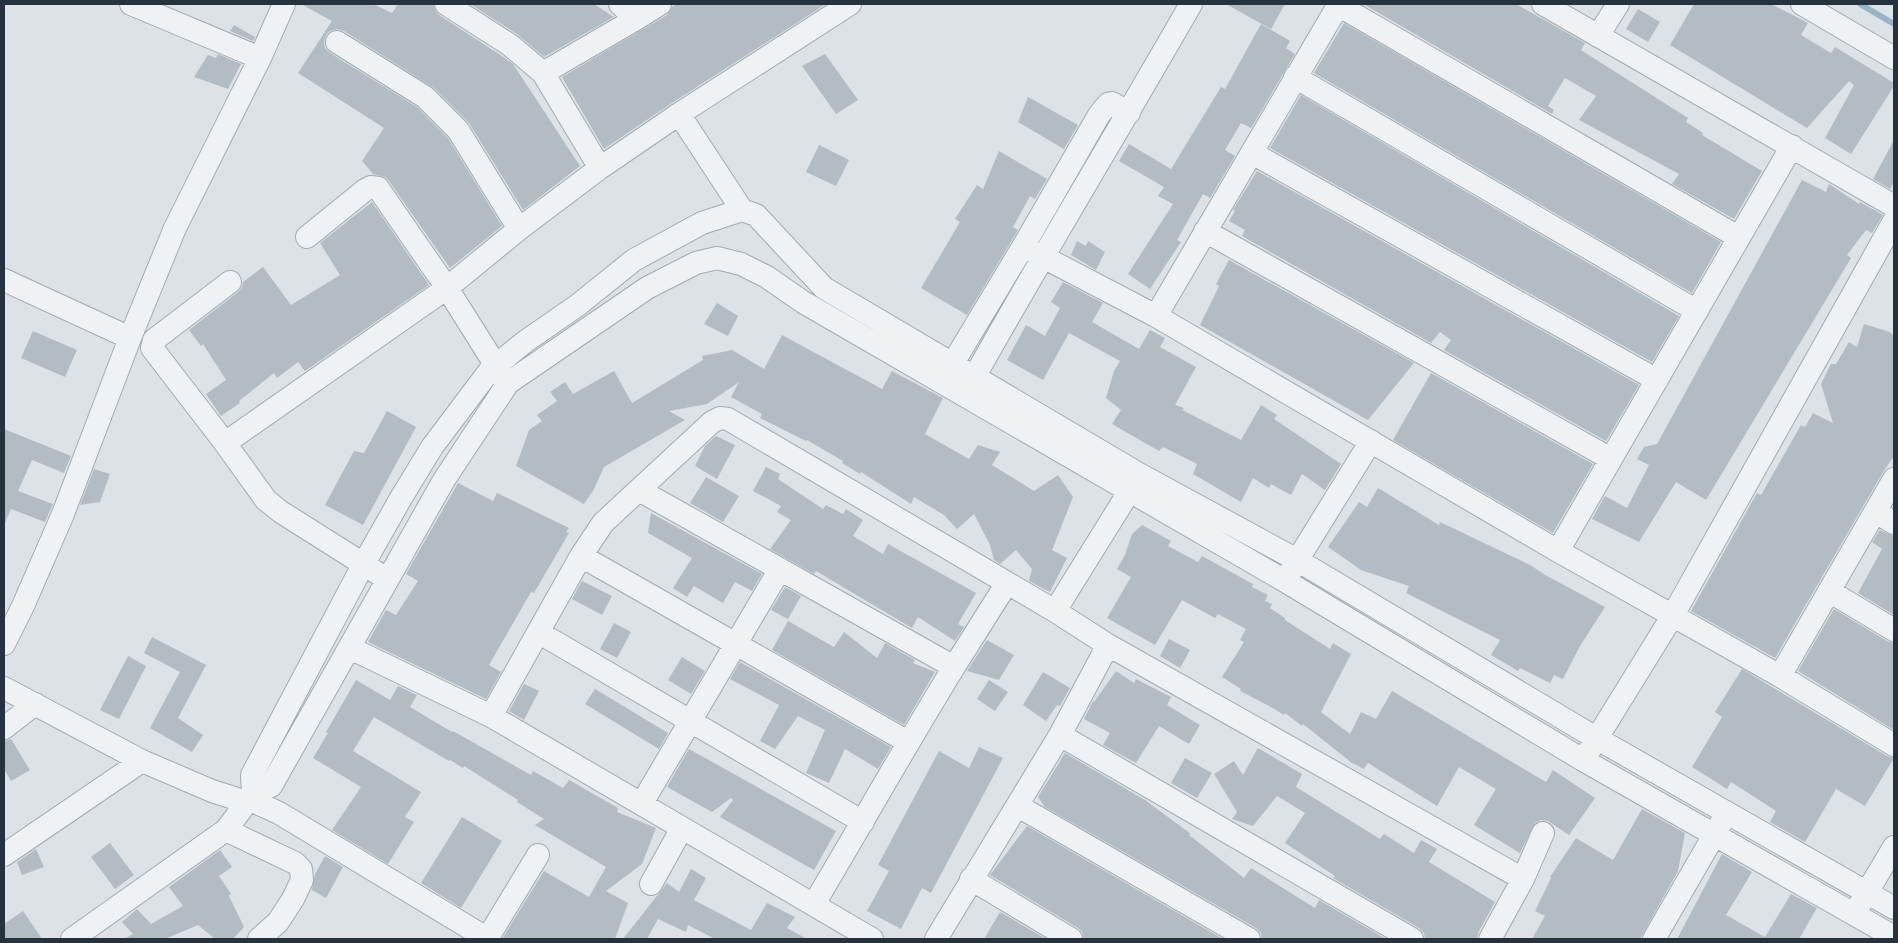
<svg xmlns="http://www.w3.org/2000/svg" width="1898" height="943" viewBox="0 0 1898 943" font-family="Karla,sans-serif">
<rect width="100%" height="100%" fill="#dce2e6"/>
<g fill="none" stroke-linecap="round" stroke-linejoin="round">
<path stroke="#97b5c7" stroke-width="6" d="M1860,4L1894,24"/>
</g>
<path fill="#b4bcc3" d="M301,4H373L392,13L398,4H433L435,10L439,15L502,56L513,64L580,166L523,210L469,123L434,88L344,31L337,29L330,31L326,35L324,42L325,48L330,53L417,107L448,138L502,226L450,268L389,181L385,177L373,174L362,161L384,128L298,73L332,21Z
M470,4H594L614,17L544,57L517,34Z
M677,4H826L672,103L604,149L562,77L667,15L672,7Z
M1226,4H1285L1271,29Z
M1366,4H1516L1585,43L1581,50L1688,118L1686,122L1703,133L1702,135L1762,171L1734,219L1672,184L1679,174L1579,120L1596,96L1565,78L1548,106L1554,110L1552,114L1365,5Z
M1694,4H1771L1808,23L1801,35L1831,53L1835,47L1894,83V86L1851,154L1825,138L1854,85L1849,81L1807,128L1670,45Z
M1638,9L1660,22L1648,42L1626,29Z
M1344,23L1721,242L1692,293L1314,73Z
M1261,24L1290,41L1286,48L1295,54L1251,128L1241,123L1225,150L1235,156L1210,198L1203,194L1177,240L1181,242L1150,289L1128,274L1173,204L1158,196L1164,187L1119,161L1129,144L1171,169L1221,87L1225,89Z
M234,25L255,37L253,41L230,31Z
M218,54L241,64L228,89L194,77L208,55L216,58Z
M825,54L858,100L836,114L802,66Z
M1301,95L1679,316L1652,362L1270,148Z
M1028,97L1078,125L1064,149L1018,122Z
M1894,140V182L1890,189L1873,179Z
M819,145L849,160L836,186L806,172Z
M999,151L1047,179L1035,199L1030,196L1013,227L1018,230L967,315L921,288L960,222L955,219L977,185L983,189Z
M1257,171L1639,385L1606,441L1444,350L1451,340L1440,332L1431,343L1242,236L1245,230L1229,221L1235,211L1233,210Z
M1802,180L1826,192L1829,184L1859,204L1860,202L1883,215L1872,233L1866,230L1847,255L1851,258L1706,500L1676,482L1639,542L1592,519L1605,496L1627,508L1649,465L1637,459L1644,447L1657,444Z
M372,202L429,285L305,371L298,362L277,378L274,373L239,401L240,403L221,416L206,394L226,380L203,344L201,346L189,330L238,292L242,287L243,282L263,267L291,305L340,275L320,243Z
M1077,241L1086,246L1088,241L1105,252L1096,270L1071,255Z
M1229,260L1414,363L1368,420L1200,325L1219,286L1216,284Z
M1063,282L1103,303L1092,322L1139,349L1150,330L1165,338L1160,347L1196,367L1175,405L1184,408L1182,410L1241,440L1261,405L1277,415L1274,419L1341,464L1325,490L1302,474L1291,495L1271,484L1269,488L1253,478L1241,502L1193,474L1197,464L1163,447L1159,451L1112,424L1121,410L1106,398L1114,371L1120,361L1069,333L1043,380L1007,360L1026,325L1045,336L1060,308L1051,302Z
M717,303L738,316L728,336L704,324Z
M1864,324L1890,332L1894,336V456L1883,472L1775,658L1691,611L1757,493L1761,495L1801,425L1805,427L1813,413L1833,423L1821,384L1831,364H1836L1849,342L1857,347Z
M33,331L77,350L65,377L21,358Z
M782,335L882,389L892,371L943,398L925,434L969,459L978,445L1000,452L992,465L1034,491L1058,475L1073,497L1052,550L1067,558L1050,592L1029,581L1032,569L1016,550L1000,564L994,560L990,545L974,514L957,529L944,515L914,497L911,504L861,472L860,474L842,463L843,461L807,440L806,441L760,418L762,414L731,397L739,382L707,404L669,411L685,420L604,467L593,491L584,504L516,466L529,430L542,421L537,415L557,401L550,392L565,382L573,394L614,371L632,403L703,360L702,356L732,350L764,369Z
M1431,373L1593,464L1553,533L1393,440Z
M387,411L416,427L363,525L325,505L354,451L364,453Z
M4,429L71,456L64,473L32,460L18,491L53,504L45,522L11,509L4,525Z
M716,436L735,445L717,479L695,466L705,446Z
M766,467L780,474L778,479L823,509L826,505L843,514L846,509L863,520L853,536L883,554L888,544L976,593L958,624L964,627L955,641L918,617L912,628L816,571L814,574L770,549L791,520L777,512L781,506L753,491Z
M94,469L110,474L100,502L80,505Z
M706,477L739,496L723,522L690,503Z
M458,483L493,501L497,493L569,528L566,532L569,533L534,593L531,592L489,665L501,672L486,699L368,642L386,610L396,615L418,581L406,574Z
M1378,488L1439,525L1440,522L1530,565L1547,576L1605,607L1580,646L1563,679L1554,675L1550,683L1520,668L1518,671L1491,655L1500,640L1406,593L1409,586L1361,570L1328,547L1359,502L1367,507Z
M651,513L762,574L752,591L735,582L723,603L694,586L687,597L673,588L692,558L648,533Z
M1142,525L1171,541L1168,546L1198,562L1202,556L1253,584L1252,587L1268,595L1265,601L1272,604L1270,608L1285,618V620L1330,649L1333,643L1351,654L1321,712L1350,734L1361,712L1376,719L1392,691L1546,782L1553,770L1595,798L1569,835L1548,821L1541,820L1535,823L1520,853L1474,825L1496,789L1459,767L1437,806L1368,763L1364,769L1352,763L1303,724L1302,726L1285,713L1284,715L1271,707L1240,691L1241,689L1222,677L1244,642L1240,640L1246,629L1218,614L1215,618L1182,600L1155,645L1107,618L1131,577L1117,569L1125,555L1132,534Z
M1880,530L1894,536V615L1858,593L1882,549L1872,542Z
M582,581L612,596L602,615L572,599Z
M785,587L801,596L788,619L771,610Z
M1834,609L1887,641L1894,643V730L1798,671Z
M788,621L834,647L844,632L877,658L885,643L915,660L913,663L935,672L904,725L772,650Z
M614,623L631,632L617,658L600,649Z
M152,637L206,665L178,718L203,735L192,752L150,728L180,672L144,653Z
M1169,639L1190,650L1180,668L1160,656Z
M987,640L1014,655L999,680L967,671Z
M128,656L146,666L119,719L100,710Z
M682,657L705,671L691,694L668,680Z
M740,662L891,747L878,769L845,749L829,783L806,773L825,730L798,716L775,749L760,741L779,705L730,679Z
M1742,669L1887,756L1894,758L1865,806L1836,789L1805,842L1770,822L1776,811L1731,782L1727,789L1692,767L1722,717L1715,712Z
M1116,671L1134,683L1136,679L1171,697L1167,705L1200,725L1189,744L1159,726L1136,763L1103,745L1110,733L1084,719L1093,701L1094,702Z
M1043,672L1070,688L1060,706L1057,705L1046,721L1023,705Z
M356,680L390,700L398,686L417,695L410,707L452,732L453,731L531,775L533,771L563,788L569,780L618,808L617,812L656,828L642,864L606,891L628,903L615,939H502L544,871L589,897L606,867L535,825L544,819L517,802L518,800L464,766L463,768L450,760L449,761L374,717L353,751L421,792L405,817L414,822L388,864L332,830L361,787L313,758L328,733L326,732Z
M989,680L1008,692L995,711L977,699Z
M524,684L539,691L524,720L509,711Z
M595,689L668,733L659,749L585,704Z
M11,739L30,770L11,781L4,769V741Z
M979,747L1003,758L931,893L922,888L901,929L867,911L889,871L878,865L939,751L969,768Z
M1258,748L1302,774L1296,787L1380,839L1384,834L1414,853L1421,840L1437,849L1429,862L1495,902L1478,933L1477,939H1425L1424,933L1419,928L1333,878L1335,876L1285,843L1305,813L1277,796L1253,826L1232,819L1237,812L1214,774L1234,761L1243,775Z
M689,749L836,831L814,870L720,817L733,800L731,798L712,812L667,787Z
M1065,753L1145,800L1191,834L1189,835L1244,878L1251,868L1315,908L1319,900L1386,939H1262L1261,933L1256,928L1045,807L1038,797Z
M1185,758L1212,773L1197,798L1171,783Z
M1642,809L1685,833L1678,871L1640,939H1532L1545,916L1535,911L1551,878L1550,877L1576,838L1613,860Z
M462,817L502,841L461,908L421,883Z
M1027,826L1223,939H1084L1082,932L1078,928L990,875Z
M110,843L134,875L115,889L91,857Z
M36,849L44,867L22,875L17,862Z
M220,850L232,867L219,876L231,894L229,896L244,927L233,939H215L198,925L165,939H124L133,934L122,922L137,909L151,924L183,906L169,887Z
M1722,854L1752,872L1726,915L1765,937L1791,894L1817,908L1799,939H1677Z
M325,856L343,867L326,898L312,890L315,874Z
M691,869L706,878L694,900L751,930L767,903L795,917L787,928L807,939H715L688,925L686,932L658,919L647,939H623L667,883L679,892Z
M23,911L42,939H4V924Z
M1000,912L1046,939H984Z"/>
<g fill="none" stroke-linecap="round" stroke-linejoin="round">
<defs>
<path id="minor" d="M131,4L260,58
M446,4L510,45L543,73
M620,4L636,19
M660,4L636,19L543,73L600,168L679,114L850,4
M1339,4L1156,316L1558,551L1780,676L1894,745
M1543,4L1894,206
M1802,4L1894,58
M1338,5L1738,237
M1598,36L1618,4
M337,42L425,97L458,130L519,229L447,288L225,443L266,500L281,512L387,579
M1295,77L1697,311
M679,114L742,210L756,215L824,288L1139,474L1297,560L1596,738L1894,908
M1252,153L1657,380
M519,229L600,168
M1205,231L1611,459L1792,146
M307,237L365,190L371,187L378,188L447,288L503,377
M1028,249L1156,316
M4,280L130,338
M953,363L1027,240L1099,115L1108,104L1112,103L1129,113
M975,376C1045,251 1120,128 1191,4
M225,443L152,348L154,340L230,282
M639,490L954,667C906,745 861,825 814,904
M1876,512L1894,523
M1558,551L1611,459
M581,556L908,742
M1290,572L1371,441
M1829,591L1894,630
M1055,611L1108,645
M538,632L863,822
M4,644L23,606L63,514L130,338L175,228L260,58L284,4
M350,648L491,716
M954,667L1007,583
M1780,676L1894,479
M4,688L142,761L212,791L240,800L255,802L279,813L488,939
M4,728L35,704
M1060,735L1412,939
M1589,751L1673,615L1894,221
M253,794L252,775L363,565L401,498L432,447L490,370L526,341L578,305L634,260L702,223L742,210
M642,803L780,569
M1018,806L1249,939
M226,830L295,863L301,869L302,880L293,899L278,922L259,939
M4,855L142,761
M971,879L1071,939
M651,884L682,828
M1860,904L1894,847
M72,939L226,830L253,794L271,786L444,480L508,383L647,288L696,263L717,258L741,264L767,277L803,302L1285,581L1583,760L1894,937
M487,939L538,855
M872,939L491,716L581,556L603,523L712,422L720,418L728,419L1055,611L1137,479
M936,939L1060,735L1108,645L1523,879
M1490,939L1523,879L1543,833
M1654,939L1721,823"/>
</defs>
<use href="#minor" stroke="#a2aab0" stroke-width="24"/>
<use href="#minor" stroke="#eff2f5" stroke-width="22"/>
</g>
<rect width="1898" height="943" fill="none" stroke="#26323d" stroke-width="10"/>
</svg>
